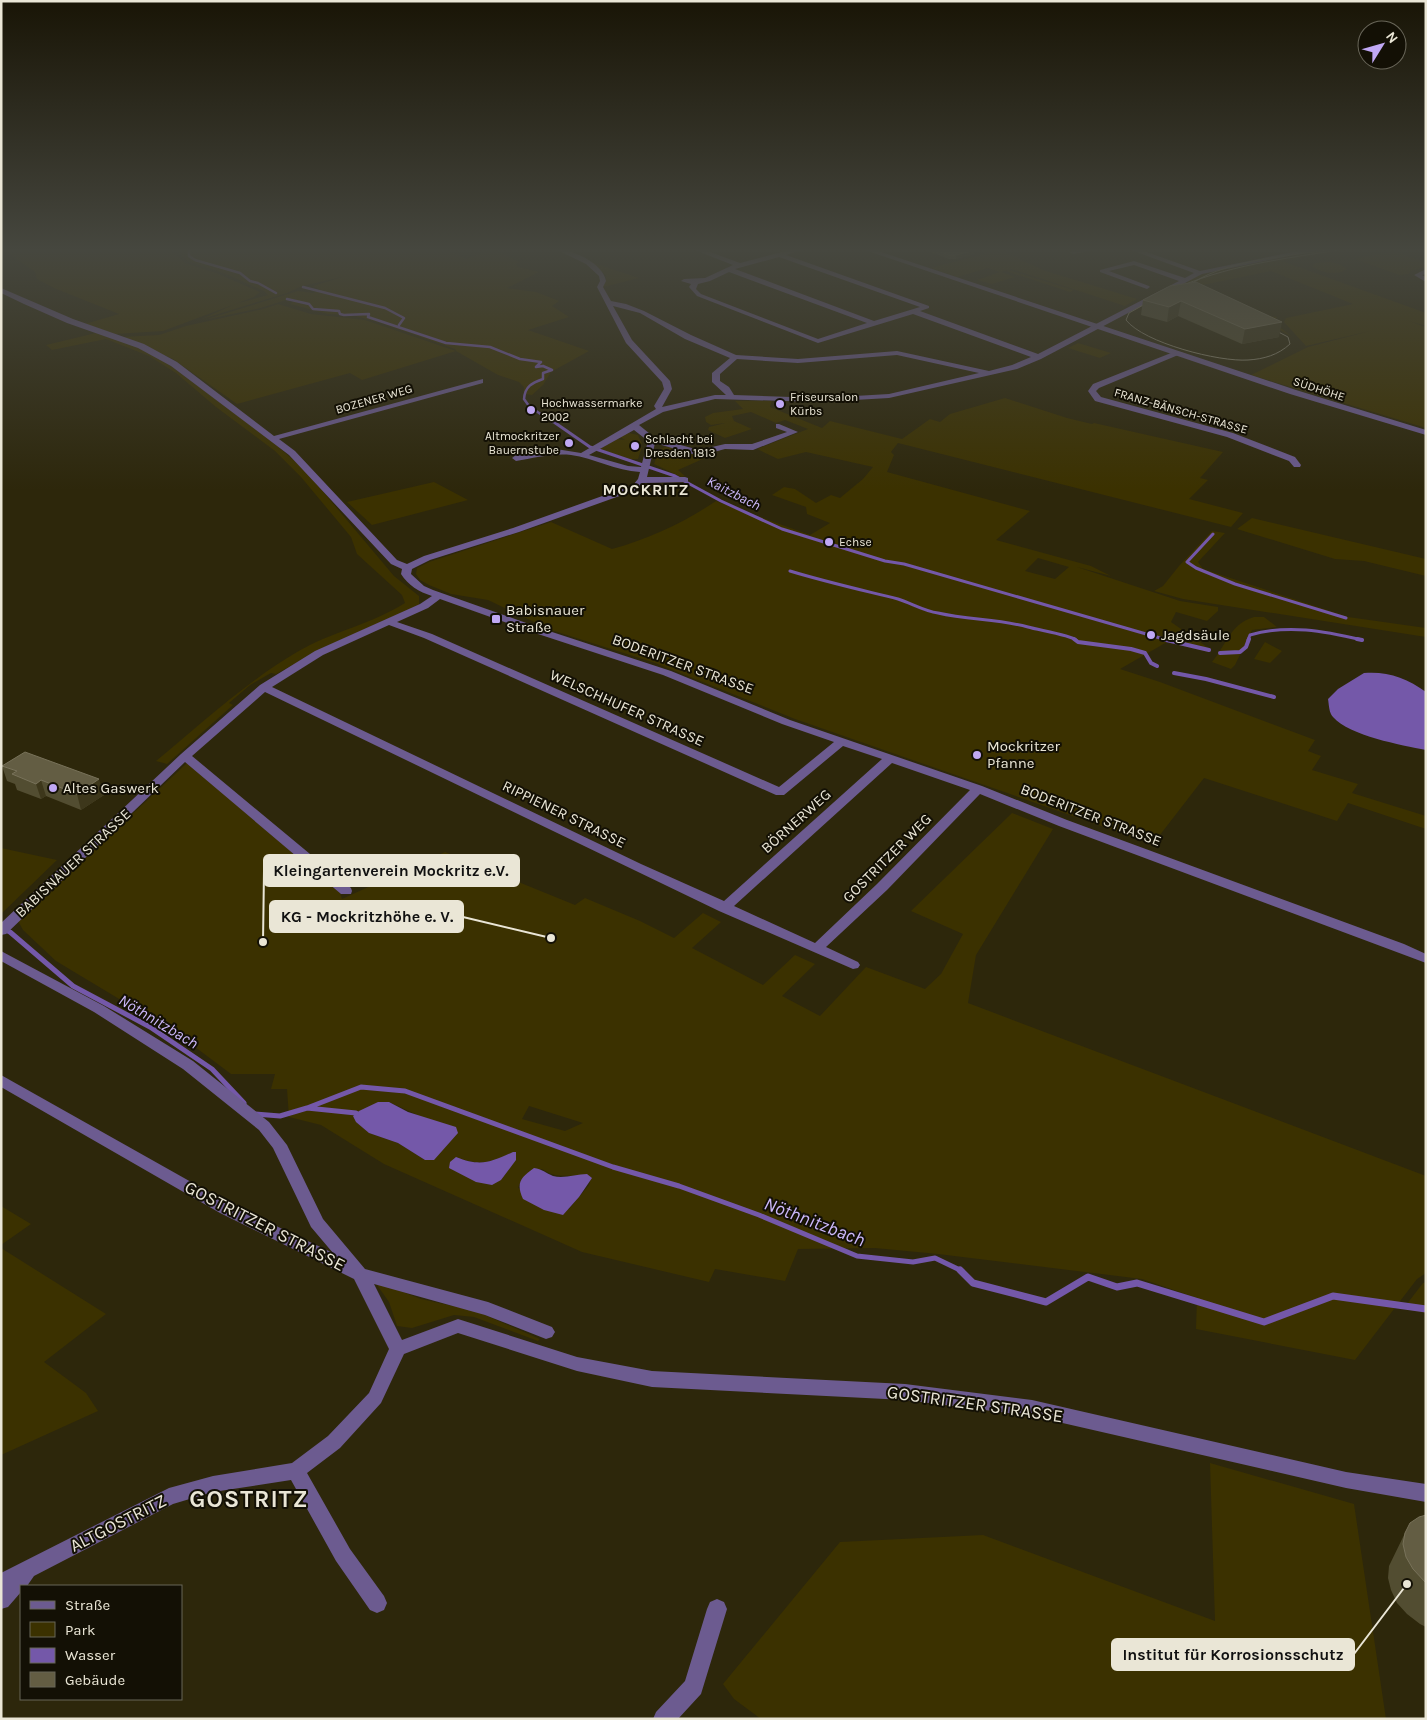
<svg xmlns="http://www.w3.org/2000/svg" width="1427" height="1720" viewBox="0 0 1427 1720" font-family="Karla,sans-serif">
<rect width="100%" height="100%" fill="#2d270b"/>
<path fill="#3b3100" fill-rule="evenodd" d="M3,249H170L185,263L216,273L260,292L254,297L163,331L115,334L85,324L119,314L54,288L37,279L35,272Z
M175,249H318L330,252L335,249H444L466,259L492,249L520,262L516,264L518,267L539,272L507,288L536,292L559,301L552,306L569,317L528,330L589,351L551,372L543,385L532,395L524,394V387L519,382L498,375L456,351L362,380L350,373L237,404L173,359L122,337L159,335L186,326L263,309L278,304L311,314L365,320L456,351L455,349L378,322L352,315L328,314L290,304L296,299H289L261,308L204,320L298,291L313,293L320,290L313,286L342,277L302,286L287,293L202,319L235,304L268,295L264,291L226,274L188,261Z
M980,249H1006L1003,251L1043,270L1137,299L1125,306L1011,269L1009,270L1074,290L1070,292L1006,271L1008,270L1001,272L1015,277L992,284L977,280L1000,272L988,268L957,277L931,268L984,254V251Z
M1330,249H1349L1282,261L1426,313V326L1409,321L1426,327V428L1251,375L1308,347L1370,331L1306,346L1284,322L1286,318L1353,304L1271,271L1203,285L1260,315L1277,317L1275,320L1276,324L1292,337L1197,282L1192,281L1188,287L1153,305C1164,297 1175,286 1187,280C1226,261 1286,257 1330,249Z
M1394,251L1426,263V267L1410,271L1409,274L1399,275L1355,259Z
M588,261L639,278L603,287L606,281V275Z
M1329,262L1339,264L1347,269C1339,276 1319,273 1312,266L1315,263Z
M96,333L135,346L163,360L269,439L304,469L394,576L419,596V605L325,647L276,674L271,673L250,685L229,703L233,705L167,764L156,761C202,723 246,682 297,652C331,632 372,624 405,603L402,595L357,554L351,537L301,477L275,451L216,407L176,373L149,356L106,339L52,350L46,345Z
M1078,343L1111,353L1100,358L1068,348Z
M1005,398L1067,418L1092,424L1094,423L1223,452L1200,478L1208,480L1189,499L1243,513L1231,527L898,443L891,452L894,455L887,472L1030,511L996,540L1091,566L1111,576L1077,567L1180,601L1218,607V611L1207,621L1176,612L1171,622L1210,649L1208,652L1167,642L1120,669L1160,682L1315,740L1308,751L1321,756L1312,770L1358,784L1352,793L1426,816V829L1348,803L1337,821L1204,778L1153,844L795,719L655,663L551,630L488,600L451,594L429,585L420,580L416,574L417,568L429,562L551,522L612,549C649,539 685,522 716,501L810,535L830,523L807,514L806,507L772,495L784,487L795,489L816,503L831,495L840,498L863,479L873,467L806,452L778,459L757,449L808,429L785,420L776,423L751,412L732,416L734,421L752,429L725,438L708,430L709,427L725,423L711,425L706,422L705,417L713,413L743,409L735,401H772L770,407L822,428L830,421L902,439L930,419L940,422L950,414ZM1038,558L1069,567L1055,579L1025,571Z
M629,433L638,435L642,444L633,446L642,447L638,459H630L599,449L617,439L625,440L620,437Z
M665,447L679,448L705,458L678,470L685,476L681,477L654,464L659,449Z
M434,482L468,500L372,525L347,502Z
M1252,518L1426,559V576L1364,561L1335,559L1237,529Z
M1212,531L1225,533L1198,562L1203,569L1348,617L1426,628V637L1183,599L1154,591L1163,586L1179,566Z
M1254,617H1264L1277,627L1252,630L1235,665L1231,669L1212,662C1227,644 1230,624 1254,617Z
M1265,642L1282,651L1270,663L1254,659Z
M188,762L340,893L342,899L445,852L575,905L585,898L640,921L674,938L703,913L721,922L692,948L763,985L795,955L815,964L782,996L820,1016L866,967L925,989L941,974L963,934L911,911L1012,813L1053,829L976,955L968,1003L1426,1176V1273L1417,1279L1355,1360L1196,1329L1197,1298L1142,1279L938,1254L875,1248L798,1249L785,1281L715,1269L709,1282L582,1252L384,1164L321,1125L289,1117L287,1089H271L275,1074H231L179,1035L56,961L23,930L18,921ZM378,1102H389L422,1117L425,1160L398,1143L369,1133ZM529,1106L583,1123L565,1131L522,1119ZM456,1157C471,1163 482,1164 497,1160L507,1172L501,1180ZM542,1169C561,1182 572,1171 591,1178L589,1185L569,1209L518,1188C522,1175 530,1172 542,1169Z
M1,848L57,860L1,914Z
M1,1206L31,1224L1,1245Z
M1,1248L106,1314L44,1362L86,1393L98,1411L1,1455Z
M1426,1282V1313L1403,1309L1423,1283Z
M380,1283L421,1299L476,1311L540,1339L538,1341L474,1317L454,1315L412,1328L397,1326L389,1302L377,1285Z
M1210,1463L1354,1504L1386,1719H761L734,1699L723,1684L840,1542L983,1535L1215,1621Z"/>
<path fill="#7458a9" d="M1364,673C1387,671 1407,678 1426,692V750C1401,745 1350,736 1333,717C1329,713 1329,705 1328,699L1338,689Z
M378,1102H389L408,1112L456,1127L458,1133L434,1160H425L398,1143L369,1133L356,1122L353,1116L359,1111Z
M513,1152H516V1160L501,1180L492,1185L476,1182L449,1168L450,1162L456,1157C481,1167 491,1162 513,1152Z
M534,1168C542,1169 546,1173 553,1176C564,1179 576,1174 587,1174L592,1178L579,1197L563,1215L544,1210L523,1199C516,1183 520,1178 534,1168Z"/>
<g fill="none" stroke-linecap="round" stroke-linejoin="round">
<path stroke="#7458a9" stroke-width="2.5" d="M189,249V256L195,260L240,273L250,281L258,283L276,293
M303,287L385,308L404,318L399,325
M287,299L309,304L313,309L339,311L340,314L344,315L369,314L368,317L446,343L490,347L520,359L541,362L536,367L543,366L552,370L543,373V379C532,383 525,386 524,399L529,406L552,422"/>
<path stroke="#7458a9" stroke-width="3" d="M551,420L590,447L675,476L721,501L782,529L885,561L904,564L1167,640
M1213,534L1187,562L1196,568L1235,584L1346,618
M790,571C826,582 862,590 898,599C911,603 924,611 938,613C968,620 998,619 1028,627C1038,630 1070,635 1076,640
M1248,640L1250,635C1288,624 1324,631 1362,640"/>
<path stroke="#7458a9" stroke-width="4" d="M1074,639L1078,642L1131,649L1145,653L1151,663L1157,666
M1162,639L1209,650
M1357,639L1362,640
M1220,653L1240,652L1246,647L1249,639
M1174,673L1206,679L1274,697"/>
<path stroke="#7458a9" stroke-width="5" d="M5,930L10,932L73,986L150,1027L212,1069L244,1103
M307,1108L361,1087L405,1091L613,1167L679,1186L759,1215L857,1256L913,1262L935,1258L962,1271
M255,1114L280,1116L307,1108L356,1113"/>
<path stroke="#7458a9" stroke-width="7" d="M960,1270L973,1283L1046,1302L1088,1277L1117,1287L1137,1283L1264,1322L1333,1296L1426,1309"/>
<path fill="#6c5b90" fill-rule="evenodd" d="M555,249C572,249 603,263 606,281L603,287L611,301L626,304L644,311L691,335L736,355L798,359L897,351L989,371L1012,365L1031,357L913,314L818,343L697,296L689,287L691,284L681,281L684,279L705,278L733,265L692,249H702L740,263L793,249H805L786,255L929,306V308L920,311L1038,354L1179,281L1134,265L1109,271L1149,286L1150,287L1147,289L1100,272V270L1134,261L1185,278L1194,273L1128,249H1138L1200,271L1307,249H1323L1202,274L1041,359L1017,369L889,398L820,402L715,399L663,412L639,425L655,438L699,450L725,444H752L787,432L776,428V424H779L798,432L753,450L725,449L699,456L655,443L647,477H685L688,478V482L644,483L639,489L519,532L430,560L412,569L411,574L424,586L433,590L546,630L671,671L790,720L982,786L1067,820L1404,944L1426,954V963L1059,826L980,794L887,890L826,947L858,962L860,965L858,968L853,969L719,911L265,692L192,756L351,888L352,891L351,894H341L185,762L6,934L1,935V923L181,754L260,685L315,651L420,604L432,596C419,592 408,585 401,574L402,569L391,564L289,455L171,366L138,348L67,323L24,304L1,293V288L73,319L144,344L177,362L274,436L483,379V383L279,439L295,451L397,560L407,564L424,556L513,528L633,485L638,479L640,472C616,471 594,458 571,455C553,453 534,458 516,461L512,458L516,455L556,449L581,453L656,409L654,406L664,389L662,382L626,343L597,287L600,281L599,276L586,264ZM779,257L920,307L874,321L735,269ZM729,272L867,323L818,339L701,294L696,289L698,284L710,281ZM613,306L640,313L685,339L730,358L712,373V382L726,395H715L662,407L672,389L670,381L632,340ZM897,355L979,373L889,394L820,398L734,395L729,387L720,381V374L737,359L798,363ZM634,430L648,441L641,467L628,466L589,455ZM440,599L538,634L663,675L782,724L834,742L779,787L432,634L397,622L428,608ZM389,625L424,638L776,795H784L843,746L882,759L724,901L641,864L272,687L323,655ZM892,763L970,790L877,884L815,943L734,906Z
M1079,249H1101L1073,254L1070,252Z
M1426,269V274L1422,275L1426,277V282L1414,275Z
M1176,351L1183,353L1099,388L1096,391L1101,397L1233,433L1295,457L1301,465L1300,467H1294L1289,461L1227,437L1095,401L1088,391L1093,384Z
M1,951L104,1006L193,1061L269,1122L287,1145L323,1219L365,1269L488,1302L552,1327L555,1332L552,1337L546,1339L485,1315L374,1284L402,1340L458,1319L577,1357L652,1371L905,1384L1032,1400L1346,1472L1426,1484V1502L1346,1488L1032,1416L905,1400L652,1387L577,1371L458,1333L404,1354L381,1403L340,1448L307,1473L350,1549L384,1596L387,1603L384,1610L377,1613L370,1610L336,1561L291,1480L213,1492L173,1504L34,1576L27,1586H21V1592L8,1607L1,1609V1573L169,1488L213,1476L292,1463L328,1436L369,1393L389,1349L354,1279L220,1213L1,1087V1075L232,1205L333,1253L311,1227L273,1148L259,1130L183,1069L94,1012L1,961Z
M717,1599L724,1602L727,1609L701,1694L678,1719H653L656,1712L685,1681L707,1609L710,1602Z"/>
<path fill="#6c5b90" fill-rule="evenodd" d="M862,249H872L1296,390L1426,430V435L1290,394Z"/>
<path stroke="#8e8973" stroke-width="1" d="M1170,291C1225,265 1284,259 1344,249
M1200,293L1194,288V282C1231,259 1291,256 1334,249
M1154,299L1129,313L1126,320C1144,343 1219,362 1248,360C1264,359 1278,355 1290,344L1288,337L1267,326"/>
</g>
<path fill="#524d31" d="M923,249H973L975,254L956,259H949Z
M1170,286L1279,337L1242,344L1178,316L1167,322L1141,315L1143,300Z
M2,766L104,795L81,810L46,796L41,799L17,790L15,784L7,781Z
M1426,1515V1627L1420,1624L1407,1614L1397,1603L1391,1590L1388,1578L1389,1566L1405,1533Z"/>
<path fill="#3d371b" d="M976,250L975,254L956,259V255Z
M1181,301L1178,316L1167,322L1169,307Z
M1282,322L1279,337L1242,344L1245,329Z
M99,779L104,795L81,810L77,794Z
M41,780L46,796L41,799L36,784Z"/>
<path fill="#635d43" stroke="#78725a" d="M933,249H973L976,250L956,255H949Z
M1196,282L1282,322L1245,329L1181,301L1169,307L1143,300L1170,286Z
M25,752L99,779L77,794L41,780L36,784L12,774L17,771L2,766Z
M1426,1515V1583L1413,1569L1406,1557L1403,1544L1405,1533L1410,1523L1419,1517Z"/>
<linearGradient id="sky" x2="0" y2="1"><stop stop-color="#191506"/><stop offset="0.51" stop-color="#46473f"/><stop offset="1" stop-color="#46473f" stop-opacity="0"/></linearGradient>
<rect width="1427" height="490" fill="url(#sky)"/>
<g fill="#c0a8f4" stroke="#131005" stroke-width="2">
<circle cx="780" cy="404" r="5"/>
<circle cx="531" cy="410" r="5"/>
<circle cx="569" cy="443" r="5"/>
<circle cx="635" cy="446" r="5"/>
<circle cx="829" cy="542" r="5"/>
<rect x="491" y="614" width="10" height="10" rx="2.5"/>
<circle cx="1151" cy="635" r="5"/>
<circle cx="977" cy="755" r="5"/>
<circle cx="53" cy="788" r="5"/>
</g>
<g text-anchor="middle" stroke-width="4" stroke-linejoin="round" paint-order="stroke">
<g font-size="12" fill="#eae6d6" stroke="#131005">
<text transform="translate(1319 389) rotate(18)" y="4">SÜDHÖHE</text>
<text transform="translate(374 399) rotate(-16)" y="4">BOZENER WEG</text>
<text transform="translate(1181 411) rotate(16)" y="4">FRANZ-BÄNSCH-STRASSE</text>
</g>
<g font-size="12" fill="#eae6d6" stroke="#131005" text-anchor="start">
<text x="790" y="401">Friseursalon<tspan x="790" dy="14">Kürbs</tspan></text>
<text x="541" y="407">Hochwassermarke<tspan x="541" dy="14">2002</tspan></text>
<text x="559" y="440" text-anchor="end">Altmockritzer<tspan x="559" dy="14">Bauernstube</tspan></text>
<text x="645" y="443">Schlacht bei<tspan x="645" dy="14">Dresden 1813</tspan></text>
<text x="839" y="546">Echse</text>
</g>
<g font-size="14" font-style="italic" fill="#ccb8fa" stroke="#131005">
<text transform="translate(734 493) rotate(27)" y="5">Kaitzbach</text>
</g>
<g font-size="15" fill="#eae6d6" stroke="#131005" text-anchor="start">
<text x="506" y="615">Babisnauer<tspan x="506" dy="17">Straße</tspan></text>
<text x="1161" y="640">Jagdsäule</text>
<text x="987" y="751">Mockritzer<tspan x="987" dy="17">Pfanne</tspan></text>
<text x="63" y="793">Altes Gaswerk</text>
</g>
<g font-size="15" fill="#eae6d6" stroke="#131005">
<text transform="translate(683 664) rotate(20)" y="5">BODERITZER STRASSE</text>
<text transform="translate(627 708) rotate(24)" y="5">WELSCHHUFER STRASSE</text>
<text transform="translate(564 814) rotate(26)" y="5">RIPPIENER STRASSE</text>
<text transform="translate(1091 815) rotate(21)" y="5">BODERITZER STRASSE</text>
<text transform="translate(796 821) rotate(-42)" y="5">BÖRNERWEG</text>
<text transform="translate(887 858) rotate(-45)" y="5">GOSTRITZER WEG</text>
<text transform="translate(73 863) rotate(-43)" y="5">BABISNAUER STRASSE</text>
</g>
<g font-size="16" font-weight="bold" letter-spacing="1" fill="#eae6d6" stroke="#131005">
<text x="646" y="495">MOCKRITZ</text>
</g>
<g font-size="16" font-style="italic" fill="#ccb8fa" stroke="#131005">
<text transform="translate(159 1021) rotate(31)" y="6">Nöthnitzbach</text>
</g>
<g font-size="18" fill="#eae6d6" stroke="#131005">
<text transform="translate(265 1226) rotate(27)" y="6">GOSTRITZER STRASSE</text>
<text transform="translate(975 1404) rotate(8)" y="6">GOSTRITZER STRASSE</text>
<text transform="translate(118 1523) rotate(-27)" y="6">ALTGOSTRITZ</text>
</g>
<g font-size="19" font-style="italic" fill="#ccb8fa" stroke="#131005">
<text transform="translate(815 1221) rotate(21)" y="7">Nöthnitzbach</text>
</g>
<g font-size="24" font-weight="bold" letter-spacing="1" fill="#eae6d6" stroke="#131005">
<text x="249" y="1507">GOSTRITZ</text>
</g>
</g>
<path fill="none" stroke="#eae6d6" stroke-width="2" d="M263 942L264 871M551 938L463 917M1407 1584L1354 1654"/>
<g fill="#eae6d6" stroke="#131005" stroke-width="2">
<circle cx="263" cy="942" r="5"/>
<circle cx="551" cy="938" r="5"/>
<circle cx="1407" cy="1584" r="5"/>
</g>
<g fill="#eae6d6" stroke="#eae6d6" stroke-width="2">
<rect x="264" y="855" width="255" height="31" rx="5"/>
<rect x="270" y="901" width="193" height="31" rx="5"/>
<rect x="1112" y="1639" width="242" height="31" rx="5"/>
</g>
<g font-size="16" text-anchor="middle" font-weight="bold" fill="#111">
<text x="391" y="876">Kleingartenverein Mockritz e.V.</text>
<text x="367" y="922">KG - Mockritzhöhe e. V.</text>
<text x="1233" y="1660">Institut für Korrosionsschutz</text>
</g>
<rect width="1427" height="1720" fill="none" stroke="#eae6d6" stroke-width="5"/>
<rect x="20" y="1585" width="162" height="115" fill="#131005" stroke="#696659"/>
<rect x="30" y="1601" width="25" height="8" fill="#6c5b90" stroke="#696659"/>
<text x="65" y="1610" font-size="15" fill="#eae6d6">Straße</text>
<rect x="30" y="1622" width="25" height="15" fill="#3b3100" stroke="#696659"/>
<text x="65" y="1635" font-size="15" fill="#eae6d6">Park</text>
<rect x="30" y="1648" width="25" height="15" fill="#7458a9" stroke="#696659"/>
<text x="65" y="1660" font-size="15" fill="#eae6d6">Wasser</text>
<rect x="30" y="1672" width="25" height="15" fill="#635d43" stroke="#696659"/>
<text x="65" y="1685" font-size="15" fill="#eae6d6">Gebäude</text>
<g transform="translate(1382 45) rotate(53)"><circle r="24" fill="#131005" stroke="#696659"/>
<path d="M0-4L9 19L0 12L-9 19Z" fill="#c0a8f4"/>
<text y="-8" font-size="14" font-weight="bold" text-anchor="middle" fill="#eae6d6">N</text>
</g>
</svg>
